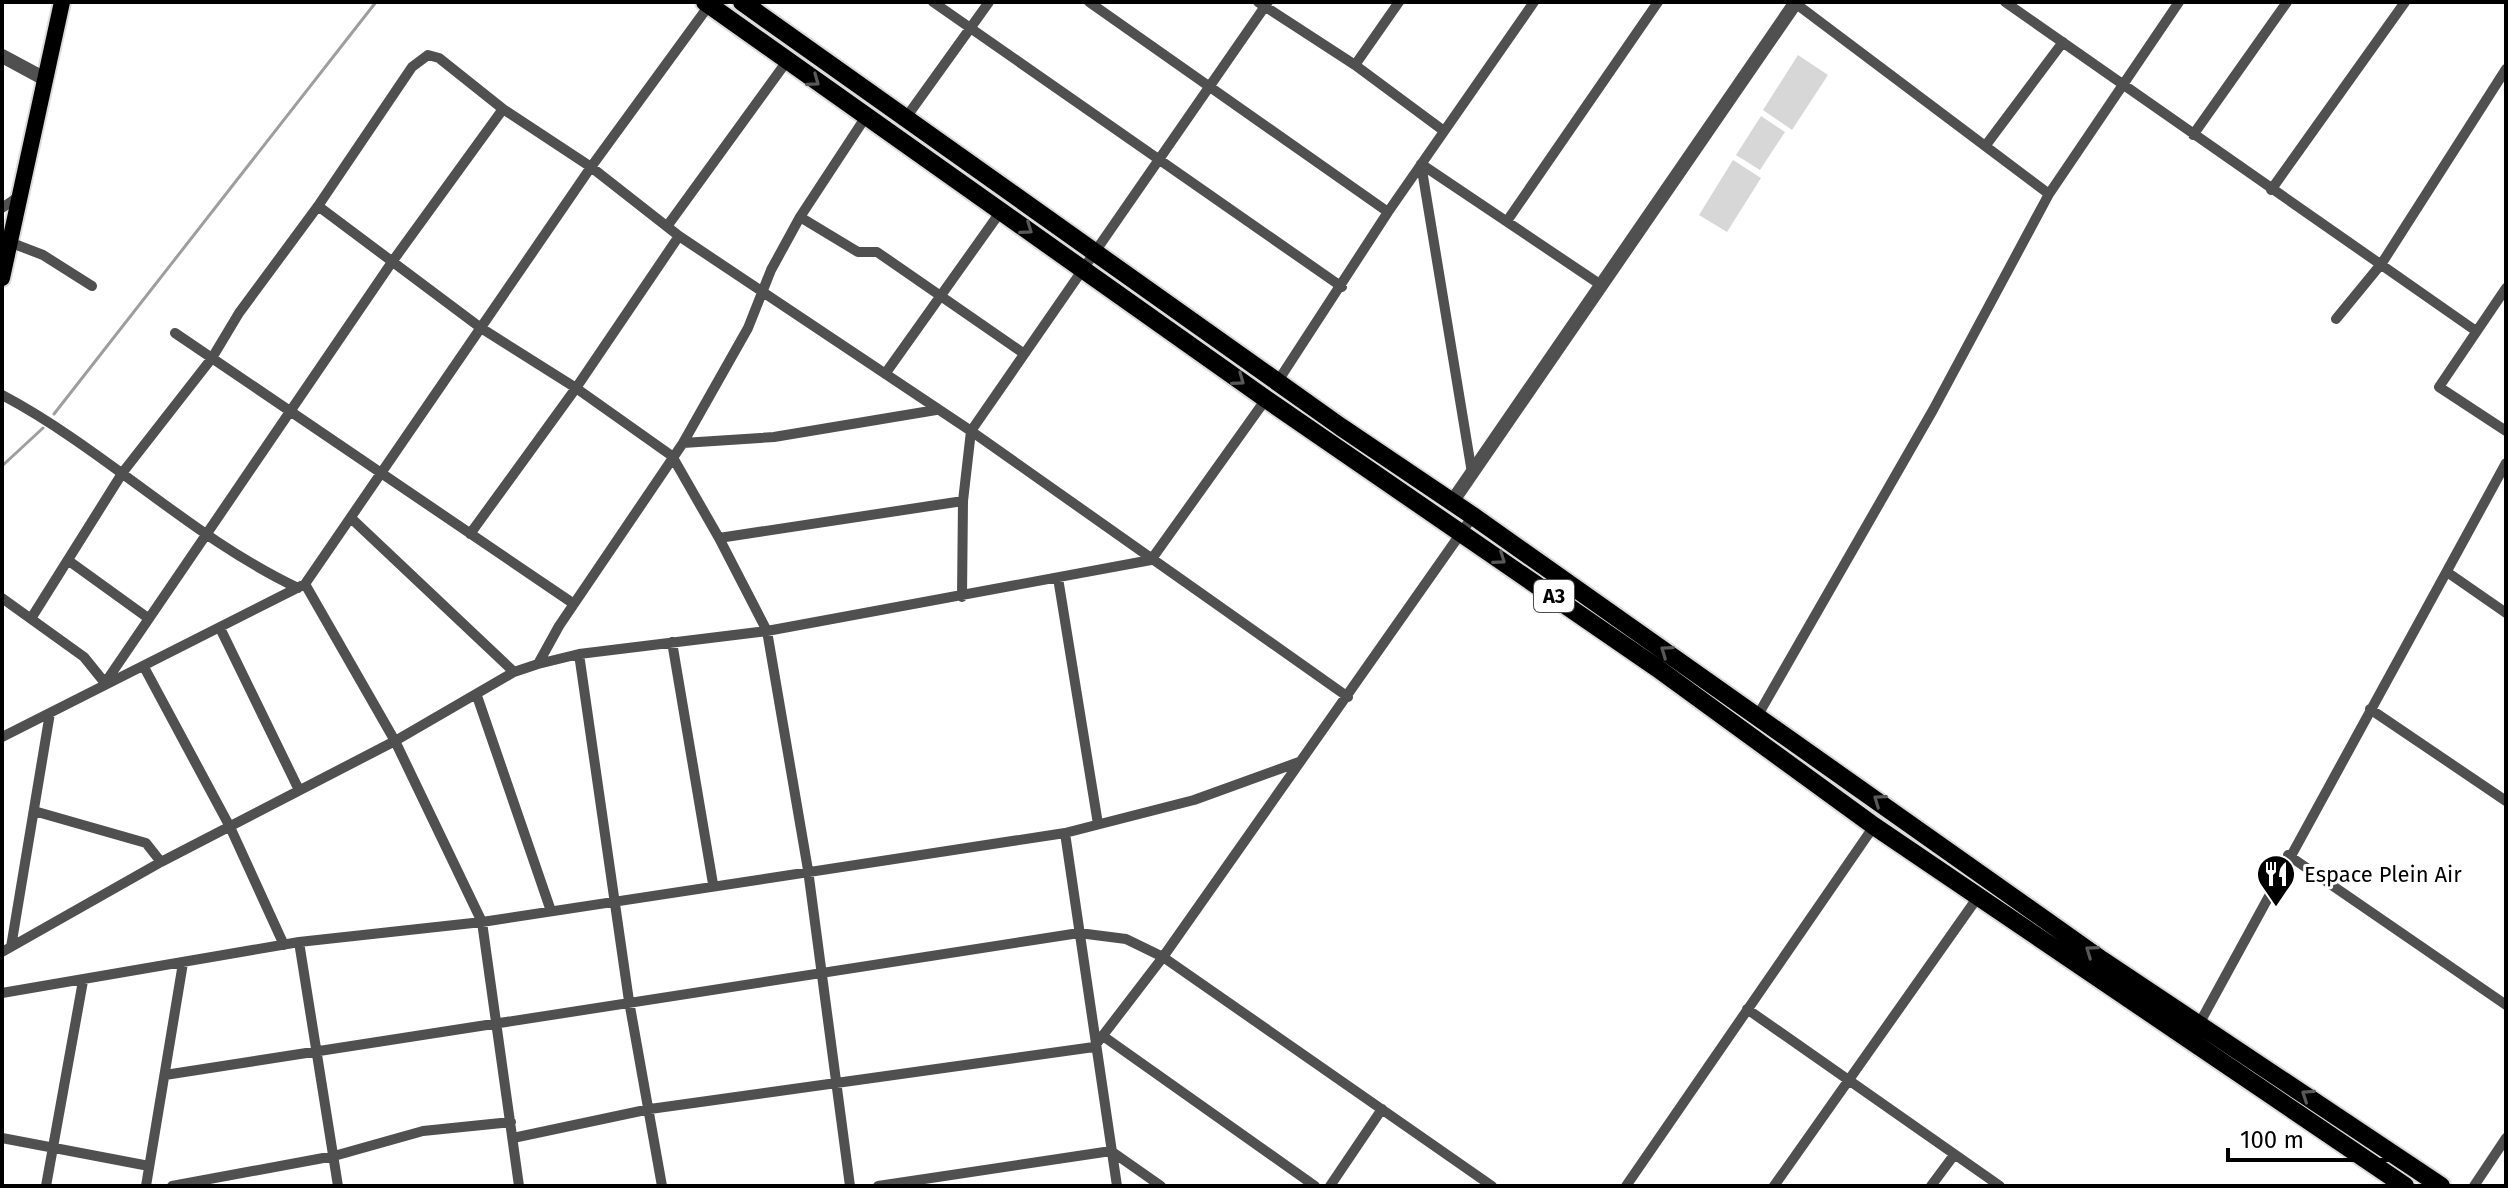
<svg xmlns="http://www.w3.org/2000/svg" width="2508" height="1188" viewBox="0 0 2508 1188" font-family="'Fira Sans',sans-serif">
<rect width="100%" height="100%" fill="#fff"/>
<path fill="#d7d7d7" d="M1798,55L1828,75L1792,130L1763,110Z
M1761,116L1785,132L1760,170L1736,155Z
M1733,160L1761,178L1727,232L1699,215Z"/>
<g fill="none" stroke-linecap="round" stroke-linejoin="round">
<path stroke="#9e9e9e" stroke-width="3" d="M54,414L376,2
M2,466L43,428"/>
<defs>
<path id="primary" d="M2,278L62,2"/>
<path id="trunk" d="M705,2L1266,399L1657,668L1874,826L2405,1186
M742,2L1341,427L1473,516L2102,960L2441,1186"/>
</defs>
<use href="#primary" stroke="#dbdbdb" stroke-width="20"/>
<use href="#trunk" stroke="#dbdbdb" stroke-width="22"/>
<path stroke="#505050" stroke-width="10" d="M933,2L1342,287
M1089,2L1388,212
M1258,2L1355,65L1444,131
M2005,2L2476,331
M1795,3L2049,194
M1355,65L1399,2
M905,119L989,2
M2193,135L2287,2
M1986,145L2063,42
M1421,164L1472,473
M1421,164L1601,285
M2271,190L2405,2
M318,206L481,328L576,388L672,456L719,538L767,631L808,870L850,1186
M2,208L18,197
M800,217L858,252H877L1023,353
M1507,221L1658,2
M668,225L787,61
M9,242L43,255L92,286
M2506,288L2439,387L2506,431
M2336,319L2382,263L2506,69
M175,333L574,604
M885,374L1001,211
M1278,381L1388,212L1534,2
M2,395C106,450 192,538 298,588
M683,443L774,437L936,410
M352,519L514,672
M470,534L576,388L679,236
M719,538L963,501
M69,561L148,618
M2447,572L2506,613
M1058,578L1098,824
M305,584L395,741L482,922L519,1186
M962,597L963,501L971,431L1268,2
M2,598L84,657L105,683L392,262L503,109
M32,617L123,472L212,358L239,313L318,206L412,67L428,55L439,58L503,109L591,167L679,236L971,431L1348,697
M220,628L299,790
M672,642L713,884
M579,654L629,1001L662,1186
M538,664L559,626L683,443L748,328L771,270L800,217L865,118
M144,667L230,827L284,945
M477,696L551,911
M2370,709L2506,801
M1758,715L1933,410L2049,194L2179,2
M2,737L305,584L591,167L710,4
M34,811L146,843L161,862
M1065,833L1117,1186
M2288,855L2506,1005
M299,942L338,1186
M11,947L50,713
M2,952L161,862L395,741L514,672L538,664L579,654L767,631L1151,560L1266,399
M2,993L299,942L482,922L1065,833L1194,800L1299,762
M1747,1009L2000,1186
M2198,1026L2506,463
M1103,1036L1315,1186
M165,1075L1079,933L1126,939L1163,957L1492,1186
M2,1138L149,1166
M513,1138L650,1109L1094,1047L1163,957L1473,516
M46,1186L83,981
M146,1186L183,963
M172,1186L334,1156L423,1131L511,1122
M878,1186L1111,1151L1161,1186
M1330,1186L1382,1109
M1626,1186L1874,826
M1774,1186L1980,894
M1931,1186L1954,1155
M2474,1186L2506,1138"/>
<path stroke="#505050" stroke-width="14" d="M2,56L43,78
M1452,502L1796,2"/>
<use href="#primary" stroke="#000" stroke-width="16"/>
<use href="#trunk" stroke="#000" stroke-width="18"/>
</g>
<defs><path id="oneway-chevron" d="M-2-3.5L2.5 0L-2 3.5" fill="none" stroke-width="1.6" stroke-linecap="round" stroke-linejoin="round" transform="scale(2)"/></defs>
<g stroke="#595959">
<use href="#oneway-chevron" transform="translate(814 81) rotate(36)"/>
<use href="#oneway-chevron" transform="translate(1027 229) rotate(35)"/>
<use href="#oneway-chevron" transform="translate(1239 380) rotate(36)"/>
<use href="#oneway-chevron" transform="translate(1500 559) rotate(35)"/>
<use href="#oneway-chevron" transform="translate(1666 651) rotate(-145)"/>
<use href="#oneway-chevron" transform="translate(1879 800) rotate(-145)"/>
<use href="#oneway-chevron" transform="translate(2091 951) rotate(-145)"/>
<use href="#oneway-chevron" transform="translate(2307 1095) rotate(-146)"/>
</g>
<defs>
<symbol id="restaurant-pin" viewBox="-11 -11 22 30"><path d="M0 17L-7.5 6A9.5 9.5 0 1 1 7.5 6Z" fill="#000" stroke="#fff"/><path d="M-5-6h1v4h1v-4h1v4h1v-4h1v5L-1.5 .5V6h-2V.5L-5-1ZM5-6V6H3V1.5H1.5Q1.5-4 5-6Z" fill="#fff"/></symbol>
</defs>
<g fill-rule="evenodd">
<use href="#restaurant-pin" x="2254" y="852" width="44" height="60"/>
</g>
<g text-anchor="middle" stroke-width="6" stroke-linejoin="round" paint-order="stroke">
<rect fill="#fff" stroke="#4c4c4c" stroke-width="2" x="1534" y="580" width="40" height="32" rx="6"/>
<g font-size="20" font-weight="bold" fill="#000">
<text x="1554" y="603">A3</text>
</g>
<g font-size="22" fill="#000" stroke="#fff" text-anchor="start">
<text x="2304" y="882">Espace Plein Air</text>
</g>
</g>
<rect width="2508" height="1188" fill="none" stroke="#000000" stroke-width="8"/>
<path d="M2228 1148v12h162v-12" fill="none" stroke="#000000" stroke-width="4"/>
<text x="2240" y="1148" font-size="24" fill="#000000" stroke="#ffffff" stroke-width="6" paint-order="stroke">100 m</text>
</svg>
